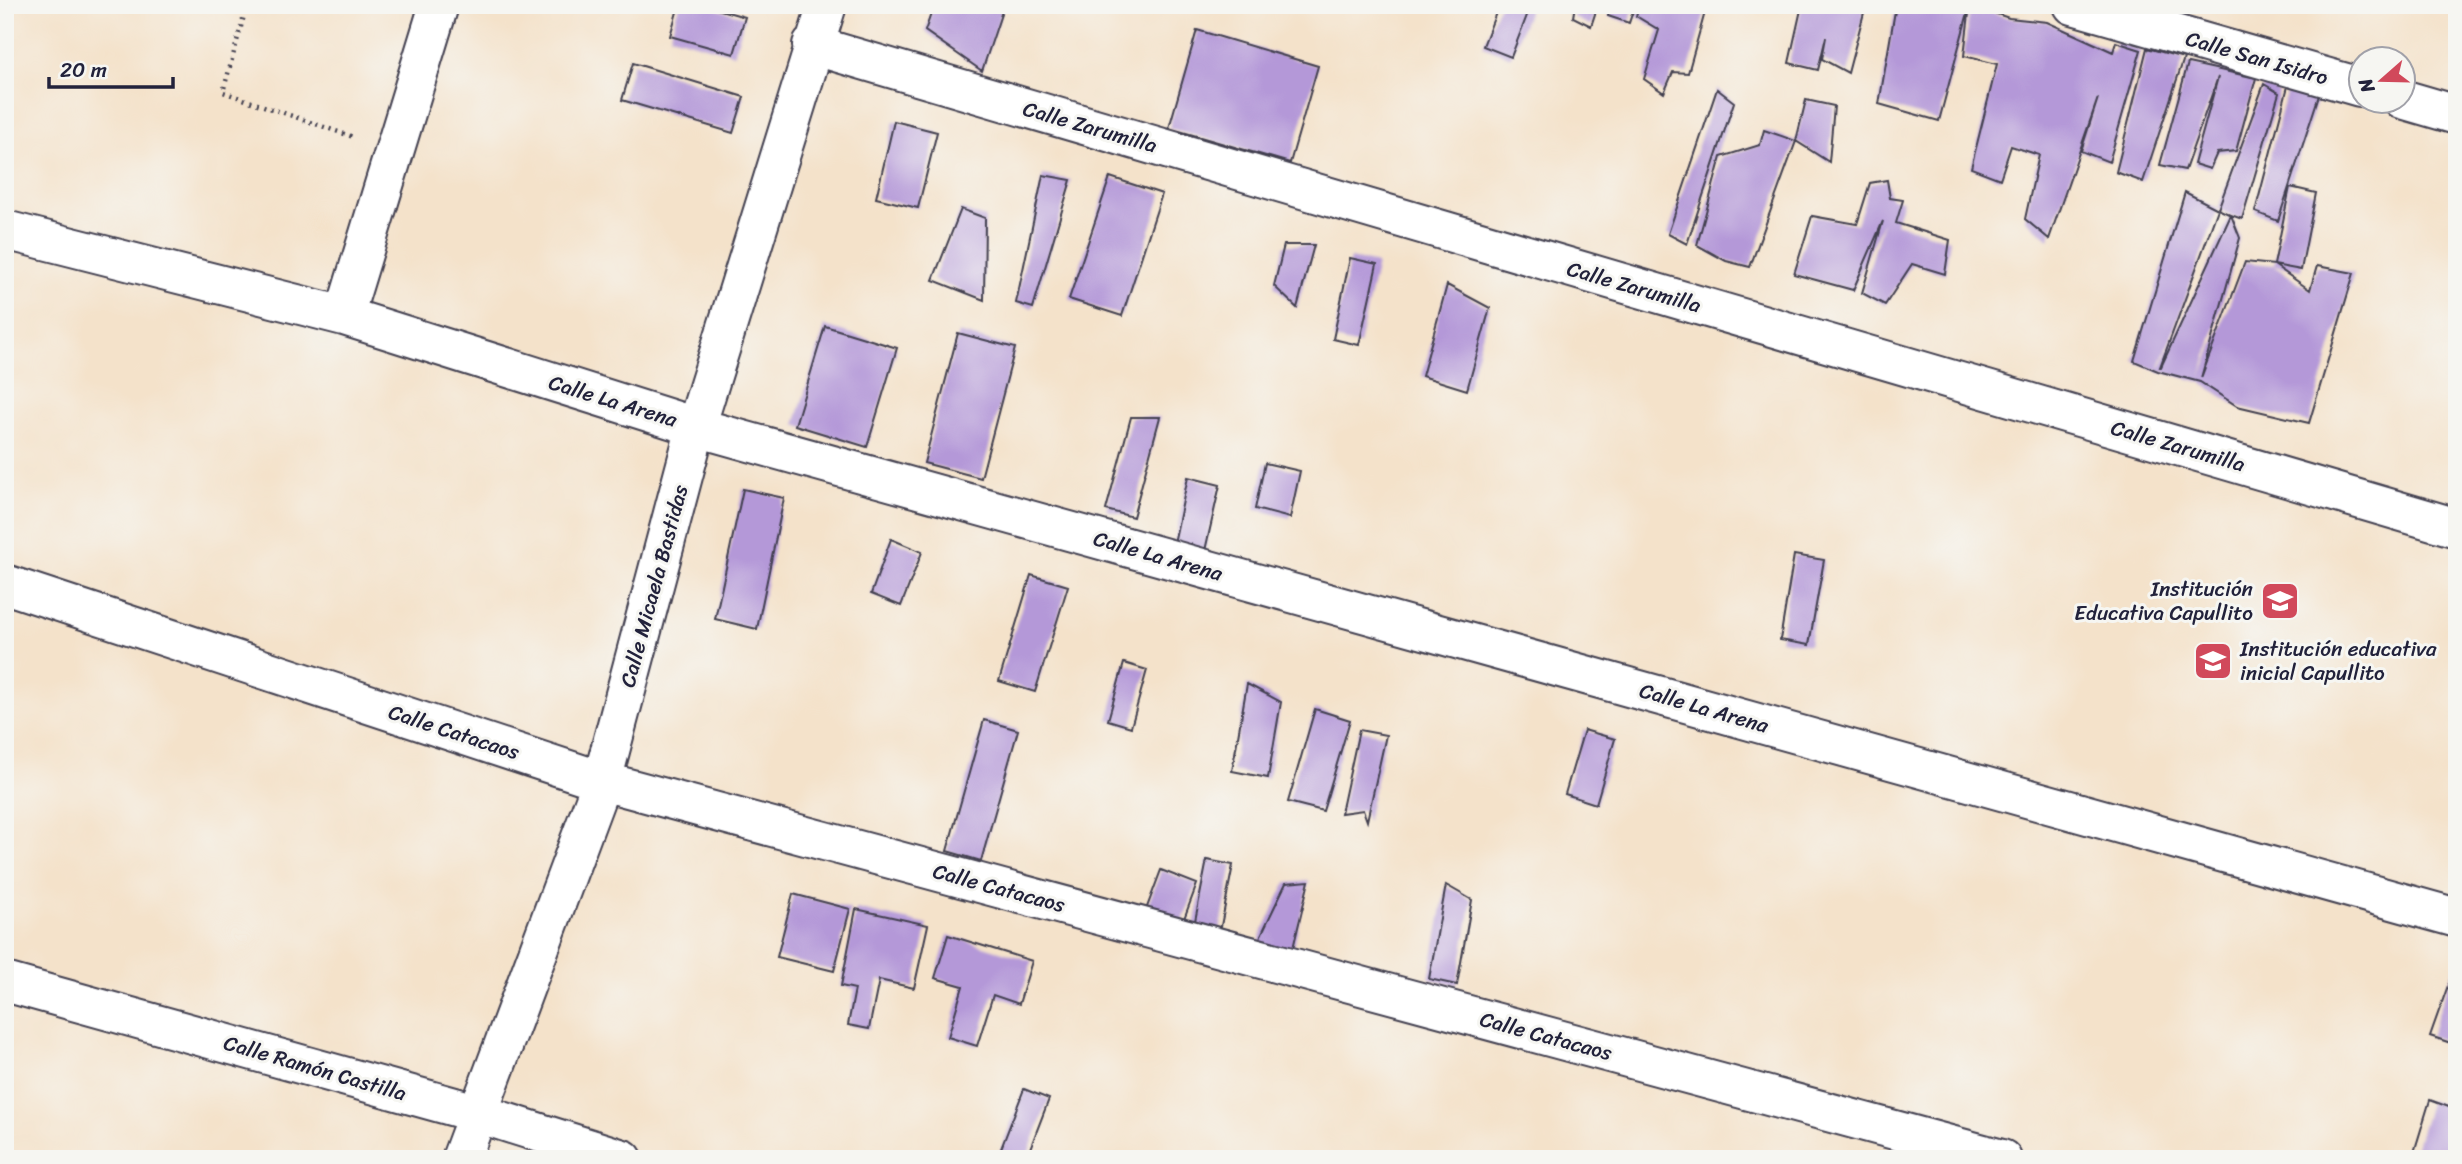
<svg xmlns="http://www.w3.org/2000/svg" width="2462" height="1164" viewBox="0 0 2462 1164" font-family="Sriracha,sans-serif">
<rect width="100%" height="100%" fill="#f6f6f2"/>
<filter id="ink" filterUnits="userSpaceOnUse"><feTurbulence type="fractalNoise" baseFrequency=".0143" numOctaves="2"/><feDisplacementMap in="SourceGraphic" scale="14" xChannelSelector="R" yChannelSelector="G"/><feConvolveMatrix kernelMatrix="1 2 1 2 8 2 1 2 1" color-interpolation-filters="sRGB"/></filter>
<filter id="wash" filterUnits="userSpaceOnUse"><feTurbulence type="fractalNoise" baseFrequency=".00686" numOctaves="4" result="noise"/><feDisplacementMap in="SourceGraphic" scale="28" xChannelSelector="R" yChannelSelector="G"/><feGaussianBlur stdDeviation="1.57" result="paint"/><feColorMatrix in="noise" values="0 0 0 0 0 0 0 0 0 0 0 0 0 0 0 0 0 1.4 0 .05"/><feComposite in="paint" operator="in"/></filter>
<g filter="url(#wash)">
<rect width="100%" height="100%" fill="#f4e2ca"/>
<g id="blocks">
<path fill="#b498d8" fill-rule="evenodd" d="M679,5H703L745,17L734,54L670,36Z
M934,5H1004L982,71L925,31Z
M1499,5H1531L1511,57L1483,46Z
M1575,5H1598L1591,26L1573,17Z
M1610,5H1635L1629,23L1608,16Z
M1639,5H1707L1688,73L1673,72L1664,93L1644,79L1659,30L1636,16Z
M1802,5H1866L1848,73L1822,59L1826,37L1818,70L1789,63Z
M1896,5H1970L1939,121L1879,104Z
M1970,5L2009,18L2047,22L2113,52L2116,42L2141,50L2109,162L2081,151L2098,98L2049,239L2025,219L2039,155L2011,146L2000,179L1971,168L1997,64L1964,56Z
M1197,30L1318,66L1290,163L1169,128Z
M2147,48L2184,58L2143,182L2116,172Z
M633,63L744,97L733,133L622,100Z
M2188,63L2256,78L2236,151L2217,153L2210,169L2194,164L2218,77L2185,170L2160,165Z
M2264,84L2279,93L2242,219L2231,215L2240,238L2201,378L2245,262L2274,265L2290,187L2316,193L2301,270L2274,265L2310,290L2317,266L2354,273L2309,423L2237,406L2200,382L2158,371L2134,361L2185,192L2218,209ZM2218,209L2231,215L2161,367H2160Z
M2288,86L2319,95L2278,221L2255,212Z
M1717,89L1734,102L1687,244L1668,234Z
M1806,100L1834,106L1829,162L1796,141Z
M894,121L937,132L918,208L876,198Z
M1764,130L1796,141L1750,267L1726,261L1697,245L1721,157L1760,145Z
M1043,175L1071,180L1033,308L1016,303Z
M1110,177L1162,194L1122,316L1069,299Z
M1887,180L1890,198L1903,200L1896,223L1950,240L1945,274L1912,264L1885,305L1862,293L1883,221L1853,290L1794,274L1812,216L1857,224L1870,183Z
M961,209L985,218L984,300L933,280Z
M1284,245H1314L1297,308L1274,286Z
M1350,258L1377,264L1359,345L1333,339Z
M1447,285L1490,308L1467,390L1422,376Z
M825,326L897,348L867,447L795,425Z
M958,333L1015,348L981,478L924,463Z
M1131,417H1160L1133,517L1106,510Z
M1265,463L1300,471L1290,518L1255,509Z
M1188,477L1220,485L1204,555L1173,548Z
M743,489L784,498L757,629L715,619Z
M891,539L922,552L901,606L871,594Z
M1794,555L1824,560L1809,645L1780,640Z
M1031,575L1068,586L1035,692L999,681Z
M1124,663L1147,670L1131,727L1108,720Z
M1247,684L1281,702L1268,778L1232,771Z
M1315,709L1350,720L1323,811L1288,802Z
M984,720L1018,730L981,861L947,851Z
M1359,730L1386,735L1367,821L1363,810L1341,813Z
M1584,730L1615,739L1596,804L1565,794Z
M1207,860L1233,865L1220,931L1194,926Z
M1161,870L1197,884L1182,924L1146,910Z
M1309,881L1289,965L1256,956L1261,935L1286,883Z
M1446,885L1472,900L1457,985L1429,979Z
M793,894L850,909L834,971L777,957Z
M856,909L928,925L914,988L879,980L869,1029L848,1025L855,989L841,986Z
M948,935L1032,961L1019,1004L993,995L977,1046L948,1037L963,986L935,978Z
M2456,963H2457V1045L2430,1036Z
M1024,1089L1049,1099L1026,1159H997Z
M2430,1100L2457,1110V1159H2412Z"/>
</g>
</g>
<g filter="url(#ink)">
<use href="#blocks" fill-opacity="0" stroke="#423f50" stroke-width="2"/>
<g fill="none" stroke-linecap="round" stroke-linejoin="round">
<defs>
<path id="street" d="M2073,5L2360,87
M812,45L2457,528
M2402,99L2457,115
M5,230L344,316L696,427L2457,918
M344,316L439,5
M5,584L602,781L2002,1159
M5,982L480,1114L623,1159
M461,1159L602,781L696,427L827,5"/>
</defs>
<use href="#street" stroke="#423f50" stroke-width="42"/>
<path stroke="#423f50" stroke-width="4.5" stroke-dasharray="2 5" stroke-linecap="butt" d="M247,5L223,92L356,138"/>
<use href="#street" stroke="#fff" stroke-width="38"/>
</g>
</g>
<defs>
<symbol id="school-square" viewBox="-11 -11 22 22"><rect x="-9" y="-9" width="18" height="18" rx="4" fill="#d1495b" stroke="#f6f6f2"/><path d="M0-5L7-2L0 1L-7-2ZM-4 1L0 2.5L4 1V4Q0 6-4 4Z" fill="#fff"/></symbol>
</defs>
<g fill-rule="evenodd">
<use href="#school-square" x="2258" y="579" width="44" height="44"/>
<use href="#school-square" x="2191" y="639" width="44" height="44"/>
</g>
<g text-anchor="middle" stroke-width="6" stroke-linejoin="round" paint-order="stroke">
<g font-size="21" fill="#22223b" stroke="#f6f6f2">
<text transform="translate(2257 58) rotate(16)" y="7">Calle San Isidro</text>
<text transform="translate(1090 127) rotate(16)" y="7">Calle Zarumilla</text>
<text transform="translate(1634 287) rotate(16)" y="7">Calle Zarumilla</text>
<text transform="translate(613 401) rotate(17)" y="7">Calle La Arena</text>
<text transform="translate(2178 446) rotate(16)" y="7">Calle Zarumilla</text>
<text transform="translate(1158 556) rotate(16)" y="7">Calle La Arena</text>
<text transform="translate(654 586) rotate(-75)" y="7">Calle Micaela Bastidas</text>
<text transform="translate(1704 708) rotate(16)" y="7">Calle La Arena</text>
<text transform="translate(454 732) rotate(18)" y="7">Calle Catacaos</text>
<text transform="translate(999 888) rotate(15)" y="7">Calle Catacaos</text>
<text transform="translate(1546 1036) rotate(15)" y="7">Calle Catacaos</text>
<text transform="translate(315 1068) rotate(16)" y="7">Calle Ramón Castilla</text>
</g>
<g font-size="21" fill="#22223b" stroke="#f6f6f2" text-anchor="end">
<text x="2253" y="596">Institución<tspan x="2253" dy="24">Educativa Capullito</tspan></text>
<text x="2240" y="656" text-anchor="start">Institución educativa<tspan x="2240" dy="24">inicial Capullito</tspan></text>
</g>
</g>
<rect width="2462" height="1164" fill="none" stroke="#f6f6f2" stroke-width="28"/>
<g transform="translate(2382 80) rotate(250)"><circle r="33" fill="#f6f6f2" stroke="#a1a1a9" stroke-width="2"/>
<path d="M0-5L12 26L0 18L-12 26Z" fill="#d1495b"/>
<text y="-10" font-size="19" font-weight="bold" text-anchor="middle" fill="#22223b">N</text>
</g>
<path d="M49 77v10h124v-10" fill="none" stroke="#22223b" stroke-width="3.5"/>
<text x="60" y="77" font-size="21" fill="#22223b" stroke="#f6f6f2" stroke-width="5" paint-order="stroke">20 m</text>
</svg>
